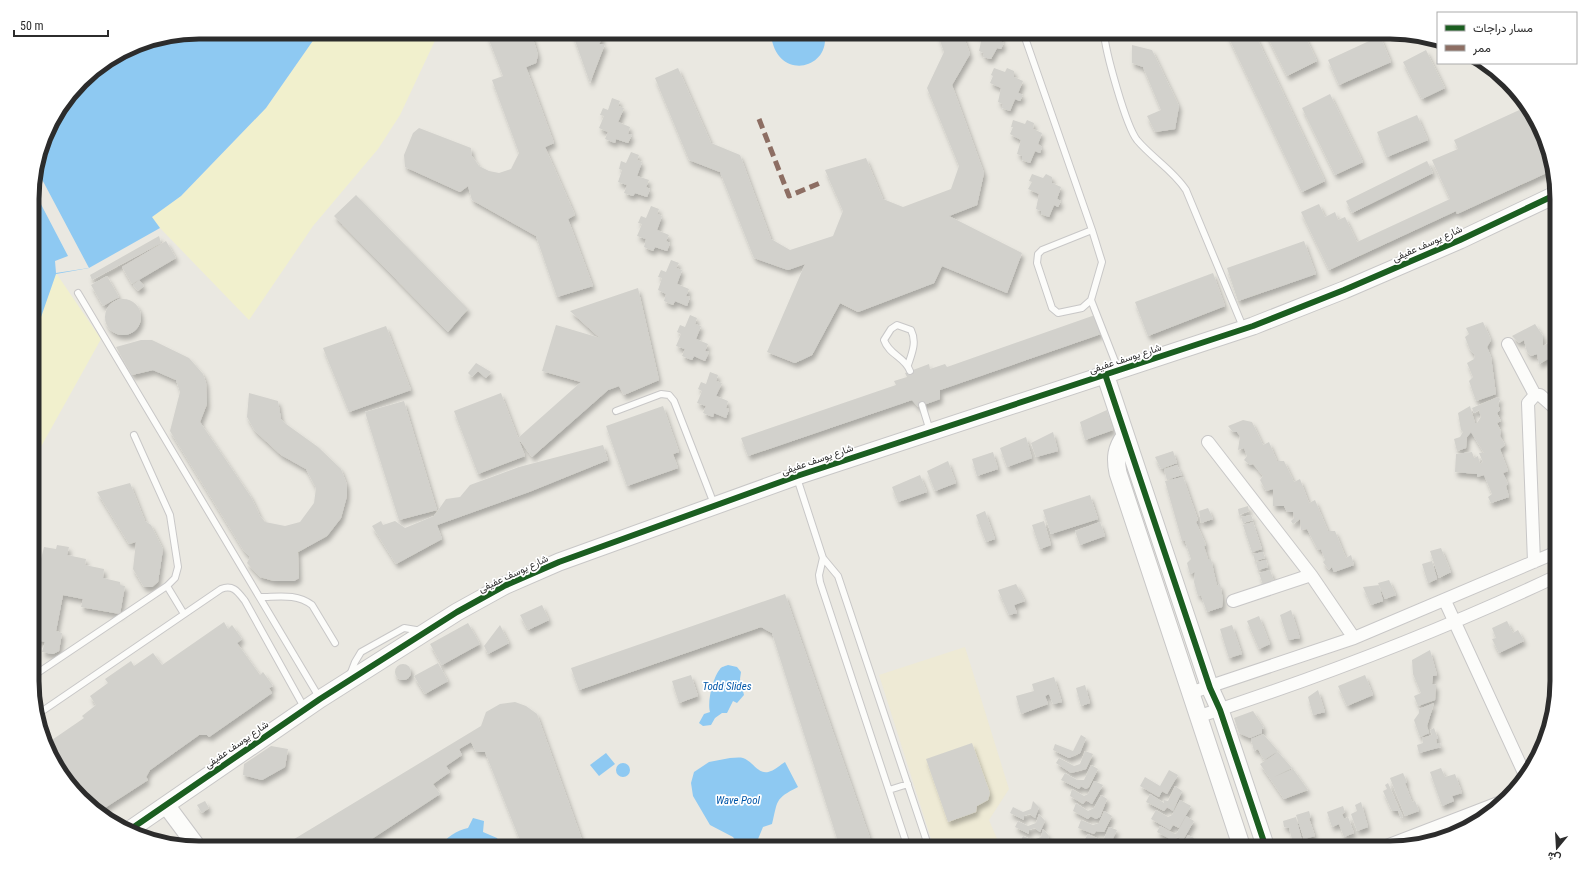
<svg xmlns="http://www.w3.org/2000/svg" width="1589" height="880" viewBox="0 0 1589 880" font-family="'Roboto Condensed',Vazirmatn,sans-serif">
<defs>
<filter id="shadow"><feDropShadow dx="2.5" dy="4.5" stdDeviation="2" flood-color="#0004"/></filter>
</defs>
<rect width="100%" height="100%" fill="#eae8e1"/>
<path fill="#eeead5" d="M965,647L1009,789L989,820L1001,848H934L879,675Z"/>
<path fill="#f1f0cd" d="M319,32H439L400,115L378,149L313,226L249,320L160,228L152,217L181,196L266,108Z
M56,273L101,339L33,461V340Z"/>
<path fill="#8ec9f2" d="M199,32H319L266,108L181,196L152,217L160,228L89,268L56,274L33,340V178L49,125L89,74L136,45Z
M734,32H765L751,38Z
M765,32H824C833,69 777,83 771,35Z
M833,32H856L845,37Z
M728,665L737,667L741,672L740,679L744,695L737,703L733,701L727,713H722L715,718L711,725L703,726L699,723L704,714L710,712C707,702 713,677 720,669C721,667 725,666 728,665Z
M606,753L615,764L599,776L590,765Z
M730,758C734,758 739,757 743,758C753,761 759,777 771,771C775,770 780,765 785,762L798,787C774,799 778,801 772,824L763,827L756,844L749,848L738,844L733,837L710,825L693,796L691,783L694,772L709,762Z
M616 770a7 7 0 1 1 14 0a7 7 0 1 1-14 0Z
M473,818L484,821L483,832L497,838L503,848H440C444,838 458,830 468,828Z"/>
<path fill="#eae8e1" d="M36,168L89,268L56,273L55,261L68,256L33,189V178Z"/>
<path fill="#d2d1cc" filter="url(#shadow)" d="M486,32H531L538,55L536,63L526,67L554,143L545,147L575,215L568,219L593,286L557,297L536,236L472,200L468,186L460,192L405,167L404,155L413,133L419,128L471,148L472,156L479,166L489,171L499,173L511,169L519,153L492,80L503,76Z
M572,32H594L603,37L599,44H605L590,83Z
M937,32H962L970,54L952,85L984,173L977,205L949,216L1022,253L1007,293L942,266L934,283L858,312L840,303L812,355L795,363L767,352L805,264L788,270L754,258L720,172L689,160L655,78L678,68L711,143L740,155L771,239L790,250L833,236L843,211L825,170L866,158L883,199L903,207L951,189L959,166L927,88L944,52Z
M973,32H1003L1000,41L1004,43L1001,49L997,48L991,59L983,57L984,53L979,51L982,37Z
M1226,32H1254L1325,181L1302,192Z
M1265,32H1303L1317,61L1287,76Z
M1380,36L1391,62L1339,85L1328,60Z
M1132,45L1152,50L1179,106L1175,129L1155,132L1147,116L1161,110L1143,67L1132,63Z
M1426,50L1445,88L1422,99L1403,62Z
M994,68L1005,72L1007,68L1014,71V77L1023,81L1018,93L1023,95L1020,101L1015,99L1010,111L1002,108L1003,104L998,102L1001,88L990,83L993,76L991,75Z
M1330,94L1363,162L1335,175L1302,108Z
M612,98L620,101L618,106L624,108L618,122L630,127L628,134L632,135L628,143L616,139L615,143L605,139L608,132L599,128L604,116L600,115L603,108L608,110Z
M1528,106L1548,145L1553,170L1457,214L1456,211L1329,270L1301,212L1319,204L1325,217L1335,212L1338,220L1345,217L1357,242L1450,199L1432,160L1458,149L1454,140Z
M1417,115L1428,140L1387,157L1377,132Z
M1013,120L1025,124L1027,120L1034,123L1033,129L1042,133L1038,144L1042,147L1040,153L1035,151L1030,163L1022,160V156L1017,154L1021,140L1010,134L1013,127H1011Z
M631,152L639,155L637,160L642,162L637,176L649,180L646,187L650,189L647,197L635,193L633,196L624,193L627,185L618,182L622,170L619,169L621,161L626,163Z
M1427,161L1433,173L1352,213L1346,201Z
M1032,174L1043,178L1046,174L1052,177V183L1061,187L1057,199L1061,201L1058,207L1054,205L1049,217L1041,214V211L1036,209L1039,194L1028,189L1032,182L1029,181Z
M356,195L468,309L448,332L334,216Z
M651,206L659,209L657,214L662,216L657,230L669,235L666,241L670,243L667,251L655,247L653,251L644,247L646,239L637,236L642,224L638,223L641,216L646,218Z
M159,236L161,243L92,280L90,275Z
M166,241L176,258L132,284L122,267Z
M1304,241L1316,274L1238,301L1227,268Z
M671,260L679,263L676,268L682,270L677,284L689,289L686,296L690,297L687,306L675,301L673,305L664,301L666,294L658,290L662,278L658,277L661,270L666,272Z
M1213,273L1225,306L1148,336L1135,302Z
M107,276L119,297L103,306L91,285Z
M139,280L144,286L138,291L133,285Z
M638,288L659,380L624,395L619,386L608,390L532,457L518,438L581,382L542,371L556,325L600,338L570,311Z
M105 317a18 18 0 1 1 36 0a18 18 0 1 1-36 0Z
M690,315L697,318L695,324L701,326L696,339L708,344L705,351L709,352L705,361L694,356L692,360L682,356L685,349L676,346L681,334L677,332L680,325L685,327Z
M1095,315L1101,334L940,390V399L918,407L912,400L748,456L741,438L896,385L894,381L907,377L905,373L929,364L930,369L945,364L947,367Z
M1483,322L1491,340L1487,347L1491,357L1496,394L1476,401L1469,381L1473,377L1467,363L1474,359L1475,355L1470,350L1465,337L1469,334L1466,328Z
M1535,324L1543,336V346L1552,341L1557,349V381L1554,372L1548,371V359L1539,364L1537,354L1531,356L1527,352L1524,340L1519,343L1512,336Z
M386,326L411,390L349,412L323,348Z
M141,340H152L189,358L203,374L206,383L207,404L200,422L251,497L260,516L265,522L285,526L300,522L314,503L316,488L306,469L281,455L255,431L247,417L249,393L278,401L281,419L286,424L318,447L341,469L347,485V496L341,518L327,536L298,552L299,578L294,581H274L260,577L247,563L250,557L244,551L170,431L180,392L176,380L153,370L132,375L116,347Z
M476,363L491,372L486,378L478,371L472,377L468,373Z
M710,372L718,375L716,381L722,383L716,396L728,401L726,408L729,409L726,418L714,413L713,417L703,413L706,406L697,403L702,391L698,389L701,382L706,384Z
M501,393L525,456L478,474L454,411Z
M1498,397L1500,399L1498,404L1500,410L1497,413L1501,421L1497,423L1501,431L1500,436L1505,445L1500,449L1508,471L1503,473L1508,484L1506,486L1509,497L1491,503L1488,497L1492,494L1484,475L1477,477V474L1455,472L1456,454L1472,452L1474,458L1478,456L1480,464L1483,462L1479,453H1484L1471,432L1467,437L1466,448L1457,451L1454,439L1460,437L1463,432L1461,430L1458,413L1470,406L1475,423H1477L1481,417L1479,410L1474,413L1472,408Z
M404,401L437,510L399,520L365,412Z
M663,406L679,452L673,454L678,468L627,486L606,426Z
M1107,410L1113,430L1085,440L1080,422Z
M1243,420L1252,422L1263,445L1269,442L1277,461H1284L1294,482L1300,479L1309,503L1315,500L1328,531H1335L1346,558L1351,555L1354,565L1334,572L1332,567L1329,570L1323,562L1325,560L1321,549L1318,550L1307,529L1301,530L1300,519L1293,524L1291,521L1294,518L1293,512H1287L1284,506H1273V489L1266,491L1260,480L1263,476L1253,464L1250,465L1244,460L1247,456L1244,448L1238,450L1240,436L1237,432H1233L1228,426Z
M1053,432L1058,451L1036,457L1031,443Z
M1026,437L1032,458L1007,467L1000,448Z
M603,445L608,460L529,492L437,525L442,539L396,564L372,526L381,521L383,525L395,521L405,528L434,516L446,499L460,497L470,485L519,467Z
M1173,451L1177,463L1161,469L1155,457Z
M993,452L998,469L977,476L972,459Z
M948,461L956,483L935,491L927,471Z
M1177,465L1182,475L1167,480L1164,469Z
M920,475L927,492L898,502L892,487Z
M1183,477L1198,520L1196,522L1206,545L1204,546L1208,559H1211L1217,586L1220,583L1223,600L1222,607L1207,612L1201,595L1198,596L1194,582L1195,572L1190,574L1187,563L1191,559L1185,541H1182L1165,481Z
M130,483L145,521L151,525L163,549L158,582L152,587H144L133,569L136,542L129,544L97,492Z
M1090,495L1098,519L1051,534L1043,510Z
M1248,506L1249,511L1239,515L1238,509Z
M1208,508L1213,519L1201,523L1199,511Z
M985,511L995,539L986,542L976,515Z
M1251,515L1253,520L1243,523L1241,517Z
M1044,521L1051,545L1040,549L1032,525Z
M1100,522L1105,536L1080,545L1075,531Z
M1253,522L1262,549L1252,552L1243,525Z
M57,545L69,547L67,555L86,559L85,565L104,569L103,578L120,582V585L125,586L120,614L81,607L83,599L63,595L56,631L62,633L59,651L53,654L42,652L45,642L37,640L33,644V561L40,563L44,547L56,549Z
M1441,548L1451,572L1439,578L1430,551Z
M1263,552L1265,558L1255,561L1253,554Z
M1266,560L1268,567L1258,570L1256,562Z
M1432,561L1437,579L1428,583L1422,564Z
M1270,570L1275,584L1264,588L1259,573Z
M1389,580L1396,595L1385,599L1378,583Z
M1016,584L1025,601L1014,605L1017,613L1009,615L998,590Z
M1379,585L1383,601L1371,605L1363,587Z
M785,594L872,844L861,848H840L772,633L761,627L579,690L571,668Z
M542,605L549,620L528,630L520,615Z
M1291,610L1300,638L1288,640L1280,615Z
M1259,616L1270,644L1259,649L1247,621Z
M1507,621L1513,633L1518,630L1524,641L1499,653L1492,639L1496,638L1492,628Z
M224,622L228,629L232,625L242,639L237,643L260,675L263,672L273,686L269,688L272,693L209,737L207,735H199L150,770L146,777L148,780L100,811L60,774L49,742L84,718L82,716L96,705L90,696L108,683L105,679L131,661L134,666L153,653L162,665Z
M468,623L480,644L442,665L430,644Z
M500,625L509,643L488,654L484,646Z
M1232,625L1242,654L1229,658L1220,629Z
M1430,650L1437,675L1433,676L1432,684L1436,685L1435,700L1418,706L1414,696L1421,693L1413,674L1412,660Z
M438,663L448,681L425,694L414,676Z
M395 672a8 8 0 1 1 16 0a8 8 0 1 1-16 0Z
M691,675L698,696L679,703L672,681Z
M1365,675L1373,695L1347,706L1338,686Z
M1054,677L1062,702L1053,704L1049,694L1045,696L1048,704L1021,714L1016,696L1034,691L1032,684Z
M1085,685L1090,703L1081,706L1076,688Z
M1318,690L1325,712L1313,715L1308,697Z
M515,702L526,706L537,714L585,848H523L485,752H476L471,742L459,749L462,755L446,766L450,772L433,784L440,794L358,848H269L284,841H291L481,726L486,712L500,704Z
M1434,703L1427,726L1429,733L1420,737L1414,720L1419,713V709Z
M1253,711L1264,728L1262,729V733L1250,738L1239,733L1234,718Z
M1434,728L1438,739H1436L1437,744L1440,743L1441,747L1419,753L1417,745L1423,743L1422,738L1432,735L1430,730Z
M1263,734L1278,751L1264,760L1258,749L1254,751L1251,739Z
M1081,735L1086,738L1080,753L1069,758L1053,750L1055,744L1073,751Z
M972,743L990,793L988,800L977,806L976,812L948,822L926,759Z
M271,746L288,749L285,767L262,780L243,775L244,764Z
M1085,751L1093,754L1086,769L1071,773L1056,763L1059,758L1074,766L1080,764Z
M1278,752L1292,768L1274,777L1293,769L1308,790L1284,799L1260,764Z
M1091,765L1098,769L1089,787L1086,789L1081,786L1079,789L1061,780L1065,773L1077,780H1084Z
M1441,768L1445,777L1455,774L1462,793L1452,796L1454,801L1442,806L1430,772Z
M1169,770L1178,775L1167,794L1162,791L1159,797L1140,786L1145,777L1160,786Z
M1403,773L1407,782L1405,783L1412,802L1415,801L1419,811L1405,816L1390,778Z
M1094,781L1103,785L1092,804L1086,800L1083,804L1070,796L1072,789L1084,796L1088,794Z
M1388,783L1403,817L1401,818L1398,811H1392L1383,791L1387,789L1385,785Z
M1175,786L1182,791L1173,811L1167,807L1164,811L1146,802L1150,794L1164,803V800L1168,801Z
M1101,795L1107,799L1100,817L1096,819L1091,816L1088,819L1073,811L1076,803L1088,811L1094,808Z
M1180,800L1191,806L1179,828L1173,825L1170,830L1151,819L1156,810L1168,817L1172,815Z
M205,801L209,808L202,813L197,805Z
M1033,801L1039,807L1035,818L1030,814L1024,816V820L1010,813L1013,807L1023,812L1031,809Z
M1361,802L1368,827L1357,831L1351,814L1357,811L1355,805Z
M1343,806L1345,812L1342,814L1344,819L1348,817L1354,833L1344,837L1339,824L1332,827L1327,812Z
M1104,811L1112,816L1104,832L1096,831L1094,834L1078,828L1081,820L1093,825L1099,823Z
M1309,811L1311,818H1309L1315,836L1304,839L1296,815Z
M1039,814L1045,821L1040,832L1035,828L1029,830V834L1015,827L1018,821L1028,826L1036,823Z
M1186,816L1194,821L1183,840L1177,837L1174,841L1157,832L1160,826L1175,834L1177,833Z
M1296,817L1302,841L1293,843L1289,828L1284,827L1283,821Z
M1109,827L1117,830L1109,847L1103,848L1101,846L1097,848L1085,839L1088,834L1103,841Z
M1043,829L1049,836L1045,847L1040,843L1034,844L1033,848L1020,842L1023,836L1033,840L1041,837Z
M1188,835L1194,838L1190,848H1177L1181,846Z
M1114,841L1122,846L1121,848H1111Z
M1164,842L1177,848H1161Z"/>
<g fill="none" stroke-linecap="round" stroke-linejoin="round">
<defs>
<path id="lane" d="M1023,32L1092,230L1102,262L1091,300L1082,308L1058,313L1052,308L1037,263L1038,254L1042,250L1092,230
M1104,32C1105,51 1126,126 1137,140C1152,158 1173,170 1186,190L1243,327
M78,293L319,697
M1091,300L1118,369
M908,365C912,353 917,342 911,330L897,325L891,329L884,340C889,355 905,357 910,371
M922,405L930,431
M616,411L661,394L669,395L674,401L714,504
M797,478L823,558L838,576L929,848
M823,558L819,575L820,582L908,848
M167,586L184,614
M260,597C278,597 296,593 312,605L335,643
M350,675L355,662L361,652L404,628L422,631
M33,676L167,586L175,578L178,567L170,515L134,435
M38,714L221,589C233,584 238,592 245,601L305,709
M889,790L908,784"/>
<path id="street" d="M1508,344L1535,395
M1208,442L1311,575L1354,638
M1534,562L1528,403L1535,395H1540L1557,410
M1233,601L1311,575
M1445,601L1525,775
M1190,693L1354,638L1557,552
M1197,717C1320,677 1440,631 1557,576
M1381,848L1498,803"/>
<path id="secondary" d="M1105,374L1210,688L1220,710L1266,848
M1125,436C1116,448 1115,458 1118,473L1242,848
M166,805L198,848
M128,831L320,699L457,612L504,586L559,562L797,476L1253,326L1344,290L1460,240L1557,194"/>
</defs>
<use href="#lane" stroke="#c8c7c7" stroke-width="8"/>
<use href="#street" stroke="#c8c7c7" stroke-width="14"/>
<use href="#secondary" stroke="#c8c7c7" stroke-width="19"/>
<use href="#lane" stroke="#fcfcfa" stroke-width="6"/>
<use href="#street" stroke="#fcfcfa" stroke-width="12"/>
<use href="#secondary" stroke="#fcfcfa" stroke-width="17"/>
<path stroke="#8d6e63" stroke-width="5" stroke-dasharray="10 5" stroke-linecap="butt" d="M759,119L789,196L820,183"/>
<defs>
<path id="cycleway" d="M1105,374L1210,688L1220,710L1266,848
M128,831L320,699L457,612L504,586L559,562L797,476L1253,326L1344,290L1460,240L1557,194"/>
</defs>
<use href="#cycleway" stroke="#fff" stroke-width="8"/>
<use href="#cycleway" stroke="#1b5e20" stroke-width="6"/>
</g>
<g text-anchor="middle" stroke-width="3.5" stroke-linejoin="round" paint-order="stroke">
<g font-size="10" fill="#2c2c2c" stroke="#fff">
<text transform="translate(1427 243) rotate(-24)" y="4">شارع يوسف عفيفى</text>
<text transform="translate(1125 358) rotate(-18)" y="4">شارع يوسف عفيفى</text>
<text transform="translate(817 459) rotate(-19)" y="4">شارع يوسف عفيفى</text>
<text transform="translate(513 573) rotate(-25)" y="4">شارع يوسف عفيفى</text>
<text transform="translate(236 744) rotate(-35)" y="4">شارع يوسف عفيفى</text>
</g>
<g font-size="11" font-style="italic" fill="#0257a9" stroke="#fff">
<text x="727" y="690">Todd Slides</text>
<text x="738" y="804">Wave Pool</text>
</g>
</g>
<path d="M0 0H1589V880H0ZM199 39H1390A160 160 0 0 1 1550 199V681A160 160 0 0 1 1390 841H199A160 160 0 0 1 39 681V199A160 160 0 0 1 199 39Z" fill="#fff" fill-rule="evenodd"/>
<path fill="none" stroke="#2c2c2c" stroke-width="5" d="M199 39H1390A160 160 0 0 1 1550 199V681A160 160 0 0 1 1390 841H199A160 160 0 0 1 39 681V199A160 160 0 0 1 199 39Z"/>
<rect x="1437" y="12" width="140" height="52" fill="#ffffff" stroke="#ababab"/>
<rect x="1445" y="25" width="20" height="6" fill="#1b5e20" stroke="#ababab"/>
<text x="1473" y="32" font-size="12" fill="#2c2c2c">مسار دراجات</text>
<rect x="1445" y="45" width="20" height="6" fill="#8d6e63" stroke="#ababab"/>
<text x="1473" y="52" font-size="12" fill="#2c2c2c">ممر</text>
<g transform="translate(1557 848) rotate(198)" stroke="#ffffff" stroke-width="3" paint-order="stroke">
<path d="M0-3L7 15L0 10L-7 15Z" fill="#2c2c2c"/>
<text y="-6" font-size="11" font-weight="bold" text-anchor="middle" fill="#2c2c2c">ش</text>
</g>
<path d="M14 30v6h94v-6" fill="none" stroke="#2c2c2c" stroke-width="2"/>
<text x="20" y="30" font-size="12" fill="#2c2c2c" stroke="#ffffff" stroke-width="3" paint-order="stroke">50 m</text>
</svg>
